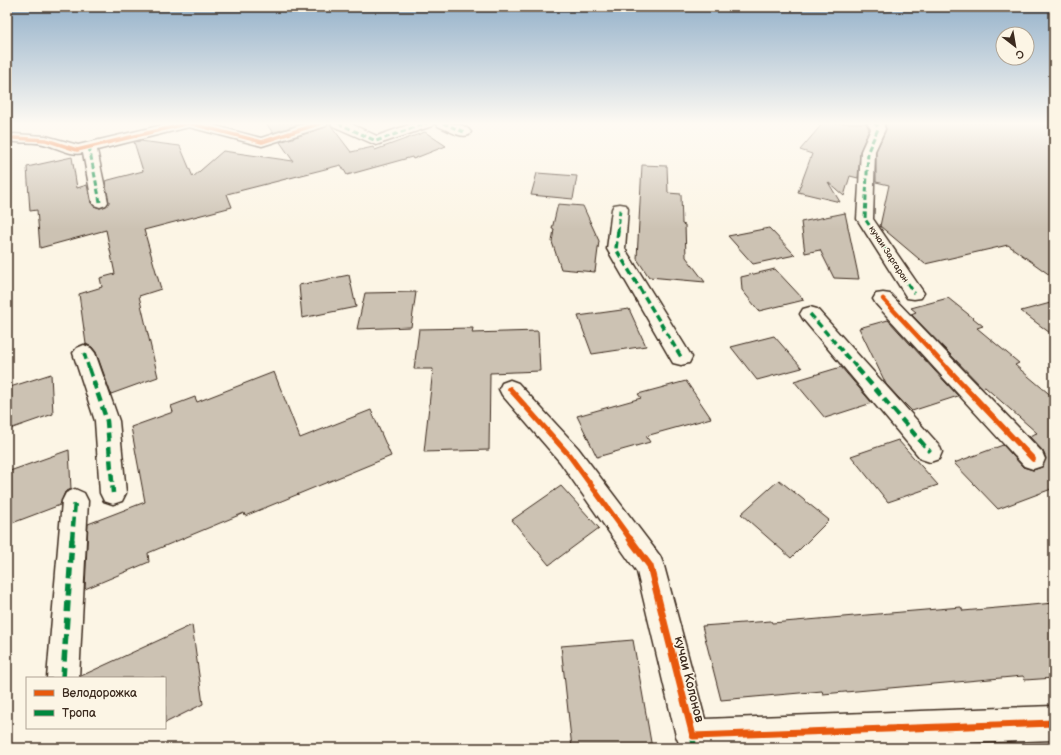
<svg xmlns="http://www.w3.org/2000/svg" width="1061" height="755" viewBox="0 0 1061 755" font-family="'Balsamiq Sans',sans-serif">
<rect width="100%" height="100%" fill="#fcf5e5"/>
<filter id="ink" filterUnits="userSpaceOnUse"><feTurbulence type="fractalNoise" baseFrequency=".025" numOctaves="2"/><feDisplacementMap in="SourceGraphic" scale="8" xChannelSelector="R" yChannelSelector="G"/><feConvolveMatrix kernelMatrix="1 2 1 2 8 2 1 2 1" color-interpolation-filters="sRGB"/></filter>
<g filter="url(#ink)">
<path fill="#ccc2b3" stroke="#3b2a1e" d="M266,123H302L273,133Z
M329,123L351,152L373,147L375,150L425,132L446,146L413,159L412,157L347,175L341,165L227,194L232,207L144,230L161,289L139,296L158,377L111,394L96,352L92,347L86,344L79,294L102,287L100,278L115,274L106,230L40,248L37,210L30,211L27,167L72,157L77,188L87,185L91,203L94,206L100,208L106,206L109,202L105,181L143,171L134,142L140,141L180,146L193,177L223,151L293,161L280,142L326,127Z
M823,123H866L869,129L860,151L858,178L850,176L844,196L828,182L840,202L798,192L812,154L800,150Z
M885,123H1054V278L1008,245L925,264L880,226L889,185L876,182V151L886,130Z
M642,165L667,166L668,193L681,194L682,224L685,225L686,257L705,282L649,277L637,259Z
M537,173L577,176L573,199L531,195Z
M558,204L583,206L599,241L595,272L561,269L552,242L554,229H552Z
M845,213L859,279L834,278L820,250L805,253L801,222Z
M769,228L795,255L753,264L728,236Z
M775,269L804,300L759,311L742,290L741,277Z
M349,275L356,307L302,318L299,285Z
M416,292L411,327L357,329L365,293Z
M948,298L983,326L977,328L1019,363L1015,365L1054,398V488L998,509L954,463L1003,445L1023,467L1033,470L1042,467L1046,458L1043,451L1029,436L1037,433L985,387L983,388L911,314L916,312L911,308Z
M1054,302V336L1021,311Z
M629,309L646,346L592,354L578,316Z
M888,320L958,396L912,411L897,396L886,384L859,328Z
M473,328L472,333L538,331L540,371L490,373L489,450L424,452L433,369H414L419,329Z
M774,336L802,368L757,380L731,347Z
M841,367L872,403L825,418L794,381Z
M274,372L300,438L371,410L391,456L245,516L244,513L148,553L149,562L85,589L88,524L145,502L131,427L173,412L171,406L195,397L197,402Z
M51,374L53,414L7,430V388Z
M686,381L711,418L646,436L650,442L597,457L577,416L641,398L638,394Z
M898,440L938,485L888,502L851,456Z
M69,450L71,489L65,492L60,505L7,525V472Z
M779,480L829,520L791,558L741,514Z
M561,486L599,528L549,565L512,520Z
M1054,603V678L1025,680L1023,676L823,694L822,691L721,700L702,626L771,621L772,623L961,607L963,611Z
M192,625L203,704L165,723V678H80L81,676Z
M633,640L652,748H572L561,646Z"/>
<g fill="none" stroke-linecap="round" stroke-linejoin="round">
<defs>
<path id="minor" d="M171,123H205L261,138L307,123H328L326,126L262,146L189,127L97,150L108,202L106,205L100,207L94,205L92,202L83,153C71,156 58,148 47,145C35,141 21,144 9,141L7,138L9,135L14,134L46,136L78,145Z
M331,123H349L377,136L414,123H434L432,126L376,145L333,126Z
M436,123C447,123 464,122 471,132L469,135C459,138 448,130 438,126Z
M867,123H883L885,129L875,151L873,219L924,293L921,298L914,299L907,298L857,219L861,151L871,129Z
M620,204L626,205L628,209L625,249L692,357L689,363L681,365L673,363L607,249L612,209L614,205Z
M883,293L890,294L1042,452L1045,459L1042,466L1033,469L1024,466L876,304L873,299L876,294Z
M810,307L817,309L939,445L942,452L939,459L930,462L921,459L803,319L800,314L803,309Z
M84,345L91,348L95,353L119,421L126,493L122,501L113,504L104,501L100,493L95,421L73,353L77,348Z
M510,380L518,383L578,448L660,556L664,566L705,719L1054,706V740L824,748H681L676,736L637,572L560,462L502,395L499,389L502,383Z
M75,489L84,493L88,501L79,678H47L62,501L66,493Z"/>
</defs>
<use href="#minor" stroke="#3b2a1e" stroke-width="3"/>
<use href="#minor" fill="#fcf5e5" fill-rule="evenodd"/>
<path stroke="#00873e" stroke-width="3" stroke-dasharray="5.5 3" stroke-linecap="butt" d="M338,123L376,141L427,123
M443,123L464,132
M89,147L100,202
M618,232L620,209
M874,232L865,219L868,151L878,129L877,125L874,123"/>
<path stroke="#00873e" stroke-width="3.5" stroke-dasharray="7 3.5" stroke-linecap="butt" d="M618,231L616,249L681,357
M873,231L914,293
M810,314L858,369
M84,353L89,369"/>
<path stroke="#00873e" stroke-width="4.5" stroke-dasharray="9 4.5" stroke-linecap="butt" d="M89,368L107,421L113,493
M857,368L930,452
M72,540L75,501"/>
<path stroke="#00873e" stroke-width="5.5" stroke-dasharray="11 5.5" stroke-linecap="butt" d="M63,678L72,539
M693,736L694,748"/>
<defs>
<path id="cycleway-far3" d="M14,138L46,140L77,150L189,123L262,142L321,123"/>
<path id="cycleway-far2" d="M883,299L948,369"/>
<path id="cycleway-far1" d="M947,368L1033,459
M510,389L569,455L631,540"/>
<path id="cycleway" d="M630,539L650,566L693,736L1054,723"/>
</defs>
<use href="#cycleway-far3" stroke="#fcf5e5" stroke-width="5.5"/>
<use href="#cycleway-far2" stroke="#fcf5e5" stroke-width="6"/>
<use href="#cycleway-far1" stroke="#fcf5e5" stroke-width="8"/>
<use href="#cycleway" stroke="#fcf5e5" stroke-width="10"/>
<use href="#cycleway-far3" stroke="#e8590c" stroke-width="3.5"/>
<use href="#cycleway-far2" stroke="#e8590c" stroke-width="4.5"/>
<use href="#cycleway-far1" stroke="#e8590c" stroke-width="5.5"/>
<use href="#cycleway" stroke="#e8590c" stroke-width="7"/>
</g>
</g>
<linearGradient id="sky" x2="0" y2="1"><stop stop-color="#94b1ca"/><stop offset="0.54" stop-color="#fefaf3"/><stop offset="1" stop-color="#fefaf3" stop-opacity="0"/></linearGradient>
<rect width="1061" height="229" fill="url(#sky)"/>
<g text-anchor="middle" stroke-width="3" stroke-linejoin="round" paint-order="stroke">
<g font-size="9" fill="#3b2a1e" stroke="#fcf5e5">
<text transform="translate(889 254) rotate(57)" y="3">кучаи Заргарон</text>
</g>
<g font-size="13" fill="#3b2a1e" stroke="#fcf5e5">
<text transform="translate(690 679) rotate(76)" y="5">кучаи Колонов</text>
</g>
</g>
<rect width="1061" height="755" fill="none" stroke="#fcf5e5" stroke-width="24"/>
<rect x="12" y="12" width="1037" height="731" fill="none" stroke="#3b2a1e" stroke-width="1.5" filter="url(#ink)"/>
<rect x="26" y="677" width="140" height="52" fill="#fcf5e5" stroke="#afa495"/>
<rect x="34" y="690" width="20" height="6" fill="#e8590c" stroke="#afa495"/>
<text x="62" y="697" font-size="12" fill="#3b2a1e">Велодорожка</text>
<rect x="34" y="710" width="20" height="6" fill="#00873e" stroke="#afa495"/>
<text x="62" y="717" font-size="12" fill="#3b2a1e">Тропа</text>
<g transform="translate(1015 46) rotate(149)"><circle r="19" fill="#fcf5e5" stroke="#afa495"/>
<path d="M0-3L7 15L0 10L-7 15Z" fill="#3b2a1e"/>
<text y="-6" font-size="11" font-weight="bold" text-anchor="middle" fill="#3b2a1e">С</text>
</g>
</svg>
